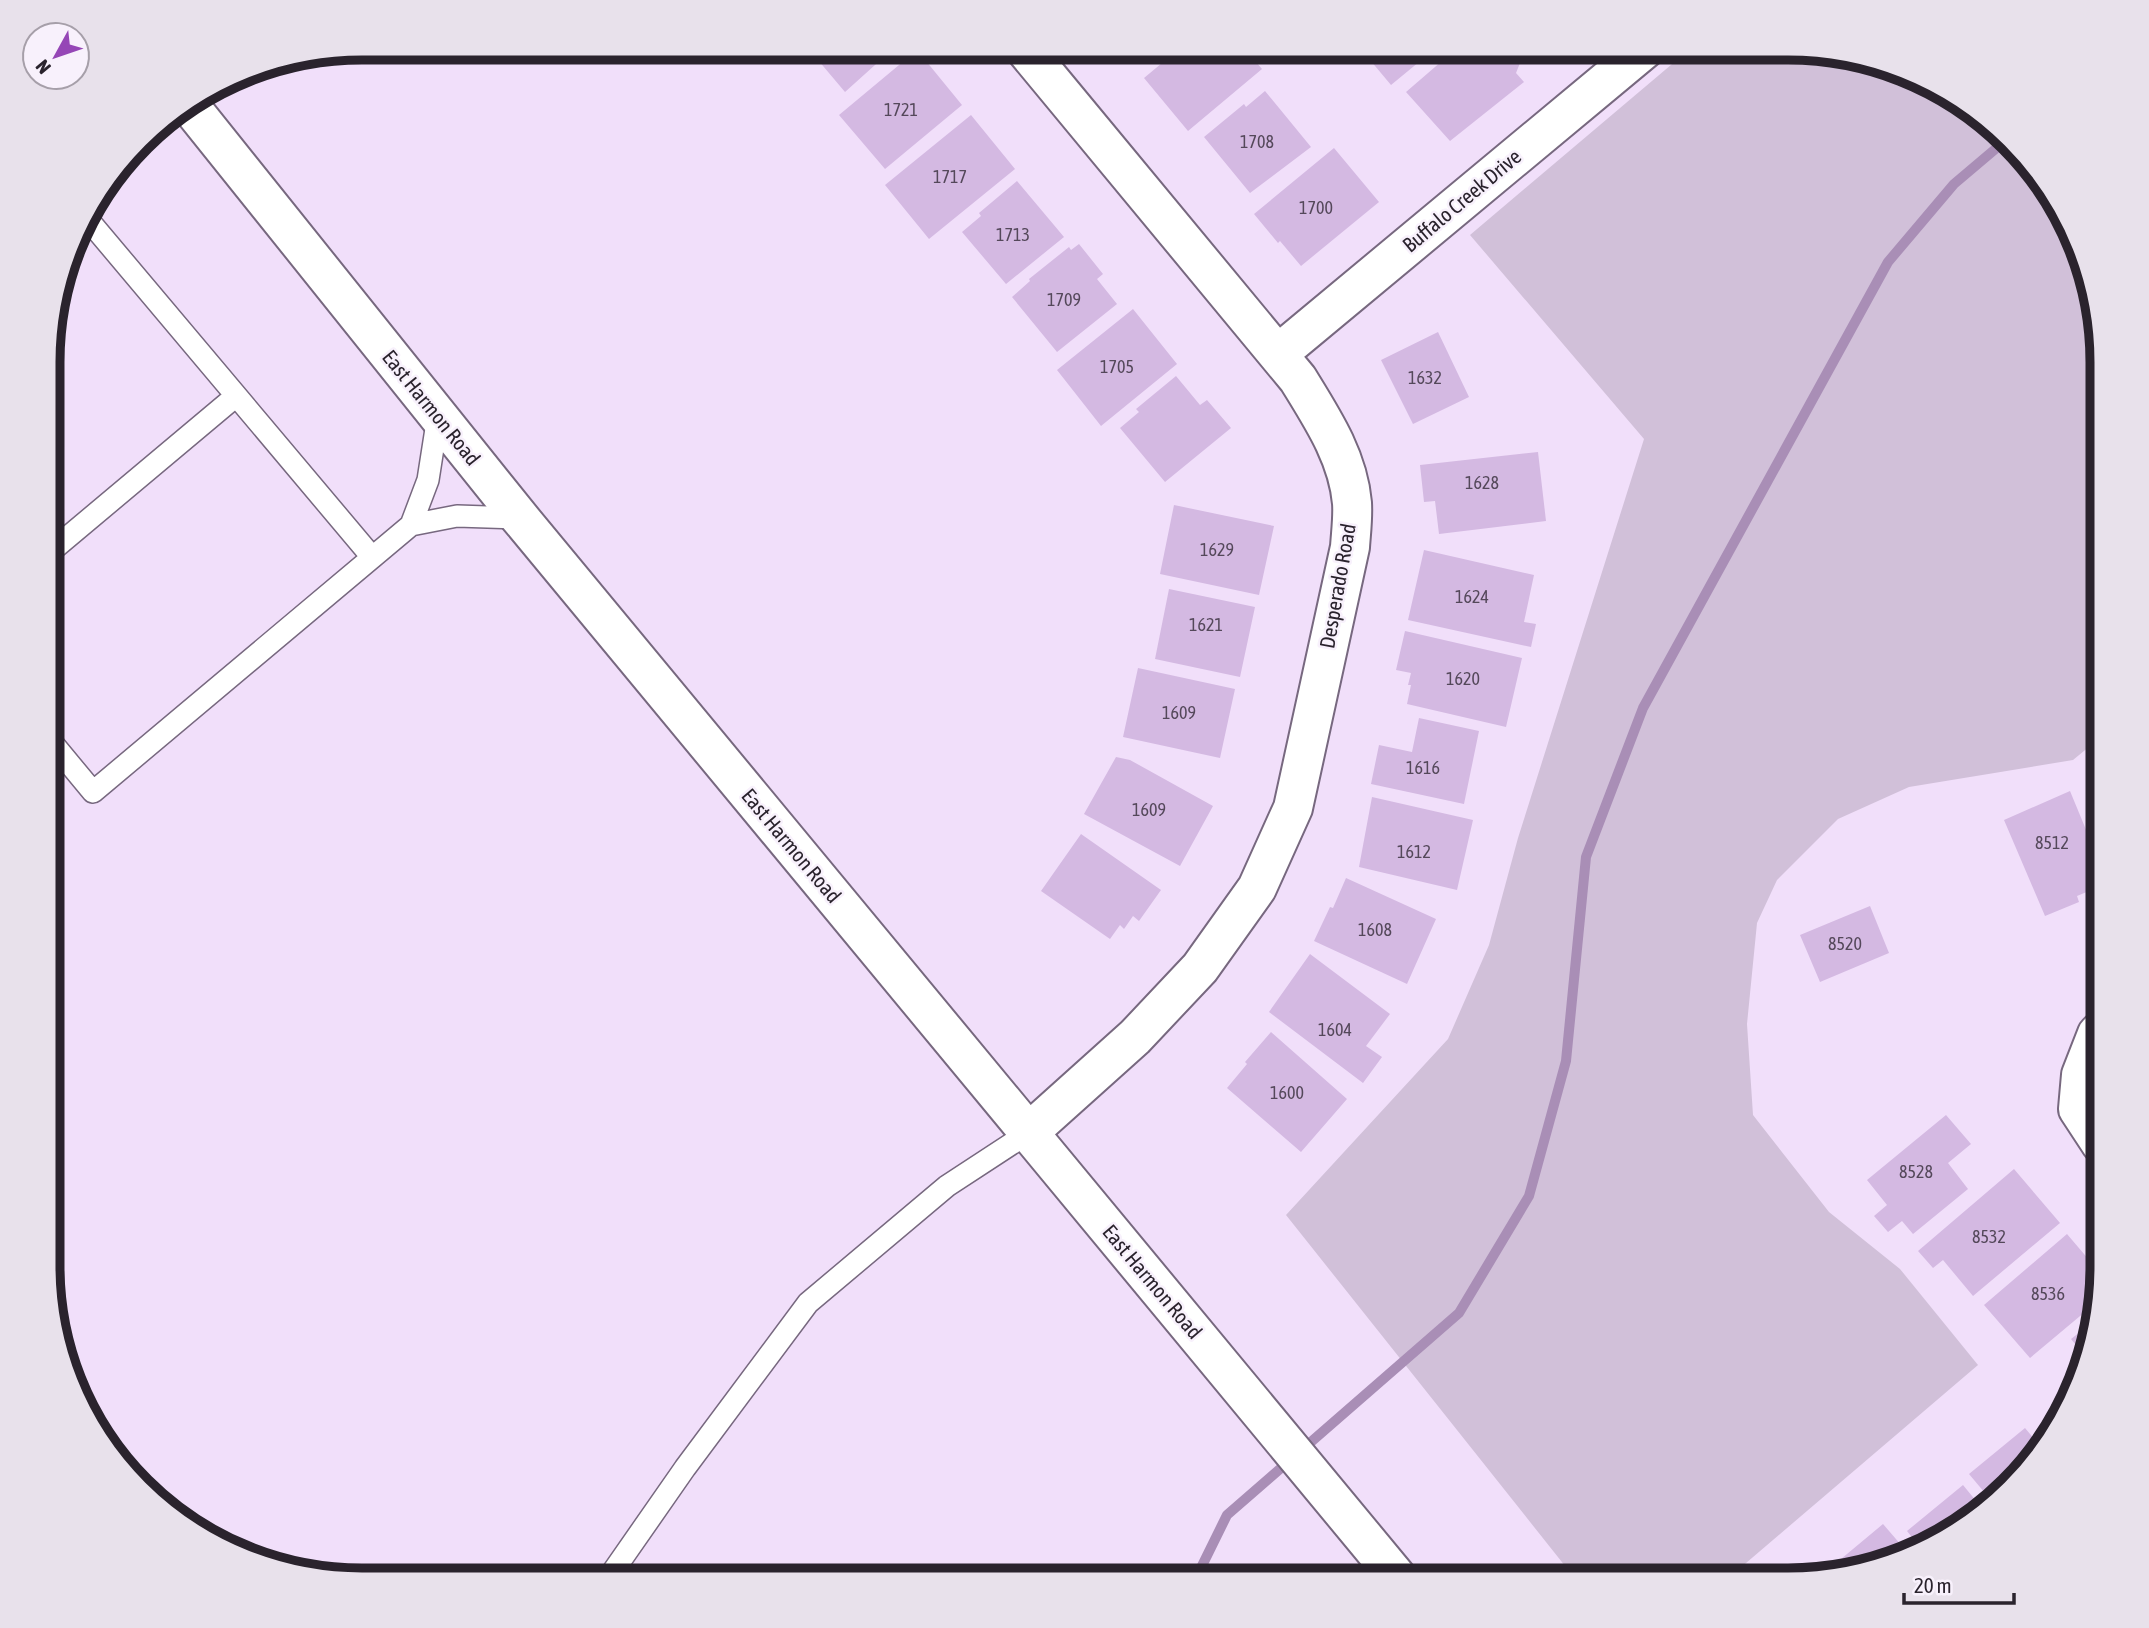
<svg xmlns="http://www.w3.org/2000/svg" width="2149" height="1628" viewBox="0 0 2149 1628" font-family="'Asap Condensed',sans-serif">
<rect width="100%" height="100%" fill="#f1dffa"/>
<path fill="#d1c0d9" d="M1691,48H1808L1908,71L1994,125L2070,223L2102,361L2101,737L2073,760L1909,787L1838,819L1777,880L1757,923L1747,1024L1753,1115L1829,1212L1900,1269L1978,1365L1725,1581H1577L1286,1215L1448,1039L1489,945L1518,838L1644,439L1470,235Z"/>
<g fill="none" stroke-linecap="round" stroke-linejoin="round">
<path stroke="#a98eb6" stroke-width="10" d="M1195,1580L1227,1515L1459,1313L1529,1196L1566,1061L1586,857L1643,708L1888,262L1954,184L2006,140"/>
</g>
<path fill="#d4b9e2" d="M807,47H895L845,92Z
M1180,48H1244L1262,69L1188,131L1144,78Z
M1360,48H1436L1391,85Z
M1457,48H1508L1520,63L1516,73L1524,82L1450,141L1406,92Z
M917,50L962,105L885,169L839,115Z
M1265,91L1311,147L1250,193L1204,137L1244,104L1246,107Z
M971,115L1015,169L929,239L885,185Z
M1334,148L1379,202L1301,266L1280,241L1278,243L1254,214Z
M1017,181L1064,237L1006,284L962,232L981,216L979,213Z
M1079,244L1103,274L1097,279L1117,304L1057,352L1012,297L1030,281L1029,279L1069,247L1071,250Z
M1133,309L1177,364L1101,426L1057,370Z
M1438,332L1469,397L1413,424L1381,360Z
M1176,376L1200,405L1207,400L1231,428L1165,482L1120,428L1139,412L1136,409Z
M1538,452L1546,521L1439,534L1435,501L1424,502L1420,465Z
M1174,505L1274,526L1259,595L1160,574Z
M1424,550L1534,575L1524,622L1536,624L1531,647L1408,620Z
M1169,589L1255,607L1240,677L1155,659Z
M1405,631L1522,658L1506,727L1407,704L1411,685H1408L1411,673L1396,670Z
M1138,668L1235,689L1220,758L1123,737Z
M1419,718L1479,731L1464,804L1371,784L1379,745L1412,752Z
M1116,757L1130,760L1213,806L1180,866L1084,814Z
M2070,791L2101,866V886L2077,896L2079,902L2045,916L2004,820Z
M1372,797L1473,820L1457,890L1359,867Z
M1081,834L1161,890L1139,921L1133,916L1124,929L1120,925L1110,939L1041,891Z
M1346,878L1436,919L1407,984L1314,941L1330,907L1333,908Z
M1870,906L1889,953L1820,982L1800,935Z
M1310,954L1390,1014L1366,1046L1382,1057L1363,1083L1269,1012Z
M1271,1032L1347,1099L1301,1152L1227,1088L1247,1064L1245,1062Z
M1946,1115L1971,1144L1948,1163L1968,1189L1913,1234L1902,1221L1888,1232L1874,1216L1887,1205L1867,1180Z
M2014,1169L2060,1223L1973,1296L1943,1260L1933,1268L1918,1251Z
M2067,1234L2101,1274L2098,1301L2030,1358L1984,1305Z
M2093,1322L2085,1356L2071,1339Z
M2025,1428L2041,1447L2024,1473L1990,1499L1969,1474Z
M1963,1485L1981,1507L1922,1550L1907,1531Z
M1883,1524L1908,1553L1831,1571L1829,1569Z"/>
<g fill="none" stroke-linecap="round" stroke-linejoin="round">
<defs>
<path id="lane" d="M85,216L372,557
M411,525L428,480L438,416
M50,552L236,396
M49,739L93,792L411,525L457,516L520,518
M607,1580L685,1468L808,1303L947,1186L1028,1133"/>
<path id="street" d="M1024,48L1298,379C1322,418 1348,457 1352,503C1353,517 1351,532 1350,547L1293,808L1257,888L1200,968L1135,1037L1028,1133
M1278,354L1646,48
M2101,1144L2078,1109L2081,1075L2097,1034L2101,1030"/>
<path id="secondary" d="M189,105L520,518L1400,1581"/>
</defs>
<use href="#lane" stroke="#77687f" stroke-width="24"/>
<use href="#street" stroke="#77687f" stroke-width="42"/>
<use href="#secondary" stroke="#77687f" stroke-width="42"/>
<use href="#lane" stroke="#fff" stroke-width="21"/>
<use href="#street" stroke="#fff" stroke-width="38"/>
<use href="#secondary" stroke="#fff" stroke-width="38"/>
</g>
<g text-anchor="middle" stroke-width="5" stroke-linejoin="round" paint-order="stroke">
<g font-size="18" fill="#54485a">
<text x="901" y="116">1721</text>
<text x="1257" y="148">1708</text>
<text x="950" y="183">1717</text>
<text x="1316" y="214">1700</text>
<text x="1013" y="241">1713</text>
<text x="1064" y="306">1709</text>
<text x="1117" y="373">1705</text>
<text x="1425" y="384">1632</text>
<text x="1482" y="489">1628</text>
<text x="1217" y="556">1629</text>
<text x="1472" y="603">1624</text>
<text x="1206" y="631">1621</text>
<text x="1463" y="685">1620</text>
<text x="1179" y="719">1609</text>
<text x="1423" y="774">1616</text>
<text x="1149" y="816">1609</text>
<text x="2052" y="849">8512</text>
<text x="1414" y="858">1612</text>
<text x="1375" y="936">1608</text>
<text x="1845" y="950">8520</text>
<text x="1335" y="1036">1604</text>
<text x="1287" y="1099">1600</text>
<text x="1916" y="1178">8528</text>
<text x="1989" y="1243">8532</text>
<text x="2048" y="1300">8536</text>
</g>
<g font-size="21" fill="#2a232d" stroke="#f8f1fc">
<text transform="translate(1462 201) rotate(-40)" y="7">Buffalo Creek Drive</text>
<text transform="translate(431 408) rotate(51)" y="7">East Harmon Road</text>
<text transform="translate(1338 586) rotate(-80)" y="7">Desperado Road</text>
<text transform="translate(791 846) rotate(50)" y="7">East Harmon Road</text>
<text transform="translate(1152 1282) rotate(50)" y="7">East Harmon Road</text>
</g>
</g>
<path d="M0 0H2149V1628H0ZM362 60H1788A302 302 0 0 1 2090 362V1266A302 302 0 0 1 1788 1568H362A302 302 0 0 1 60 1266V362A302 302 0 0 1 362 60Z" fill="#e8e1eb" fill-rule="evenodd"/>
<path fill="none" stroke="#2a232d" stroke-width="9" d="M362 60H1788A302 302 0 0 1 2090 362V1266A302 302 0 0 1 1788 1568H362A302 302 0 0 1 60 1266V362A302 302 0 0 1 362 60Z"/>
<g transform="translate(56 56) rotate(230)"><circle r="33" fill="#f8f1fc" stroke="#a69fa9" stroke-width="2"/>
<path d="M0-5L12 26L0 18L-12 26Z" fill="#9546b6"/>
<text y="-10" font-size="19" font-weight="bold" text-anchor="middle" fill="#2a232d">N</text>
</g>
<path d="M1904 1593v10h110v-10" fill="none" stroke="#2a232d" stroke-width="3.5"/>
<text x="1914" y="1593" font-size="21" fill="#2a232d" stroke="#f8f1fc" stroke-width="5" paint-order="stroke">20 m</text>
</svg>
